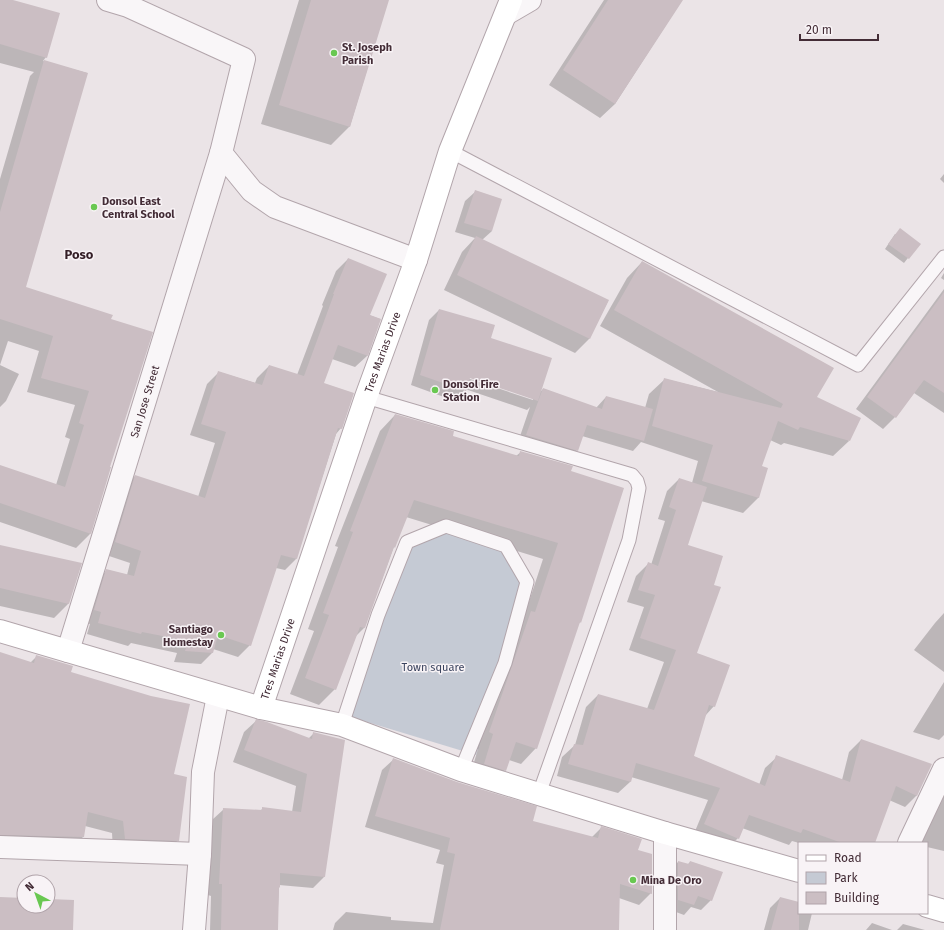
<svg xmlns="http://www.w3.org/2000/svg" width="944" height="930" viewBox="0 0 944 930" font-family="'Fira Sans',sans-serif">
<rect width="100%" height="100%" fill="#ebe4e7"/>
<path fill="#c5cad4" d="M448,523L508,544L529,580L508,661L476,755L344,715L409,540Z"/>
<path fill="#0003" fill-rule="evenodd" d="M0,0H9L46,57L43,61L87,73L24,288L110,319L109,468L90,534L76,548L0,522V467L56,485L70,439L65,437L75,405L27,392L39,351L8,341L0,365L19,374L6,401L0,407V179L30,76L34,72L0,63Z
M299,0H388L350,126L331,145L261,124Z
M604,0H682L615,104L600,118L549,85Z
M944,174V183L940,179Z
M475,192L492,231L482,240L608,301L589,339L575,353L444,290L462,252L475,238L455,232L465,201Z
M895,234L919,244L904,263L885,249Z
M348,259L369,315L380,319L367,356L355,367L332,359L323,384L341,428L336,434L296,559L285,570L276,568L250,645L238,657L213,649L212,653L201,664L174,662L177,653L131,643L128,646L87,634L90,624L83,622L95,582L107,570L127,575L130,563L103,554L124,488L135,476L198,497L215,443L190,435L207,384L219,372L255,383L257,378L269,366L297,375L323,306L322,305L336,271Z
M642,262L815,397L849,441L833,456L784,443L781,445L770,440L760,467L759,497L743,513L701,501L687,546L712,586L696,654L714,706L705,716L693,756L759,785L765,768L777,757L842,780L849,752L861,740L917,795L905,807L889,800L874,843H799L792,841L789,845L742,828L738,838L726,850L693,836L708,800L631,777L630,782L618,793L557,776L562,757L575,745L586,707L598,695L647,709L664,662L629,650L644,607L627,602L636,576L648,564L651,565L665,521L658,519L667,491L679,479L692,483L698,461L641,442L633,451L582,436L577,450L568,460L517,445L530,407L527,410L465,389L455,401L411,385L429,320L439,310L490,339L540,392L543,389L596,408L606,397L645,408L649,394L665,379L718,392L600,326L627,278ZM465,376L533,398V400L464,377Z
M944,273V280L941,278Z
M944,289V413L914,393L895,417L883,429L856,409Z
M395,415L451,436L516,456L521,452L570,472L580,622L578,625L536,748L521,764L509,760L505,770L489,786L469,779L478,749L474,748L523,620L543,559L406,517L393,549L364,628L356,636L335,689L319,705L290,694L314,631L308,629L338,547L335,546L380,431Z
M0,546L81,564L68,604L54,618L0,606Z
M944,613V672L914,650L935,623Z
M0,653L30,663L37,656L70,673L173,774L178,840L166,853L113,851L112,833L85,826L83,837L70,849L0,847Z
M944,682V735L939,740L913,732Z
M256,721L308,739L314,733L324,877L313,888L279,885L277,930H210L211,896L208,895L212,820L224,809L260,811L263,808L292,812L296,786L233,762L244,732Z
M394,759L532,822L591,838L601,828L637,851L651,893L639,905L619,898L618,930H333L335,923L346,912L391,917V920L433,923L444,865L436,863L440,850L365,827L382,770Z
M944,789V851L927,847V843H921L926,827Z
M678,862L687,865L690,862L711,900L701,910L691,907L684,915L668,909V872Z
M780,898L799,903V913H812L808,930H764L770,908Z
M872,923L892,930H866Z
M903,924L925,930H897Z"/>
<path fill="#cbbec3" d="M0,0H13L60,13L47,58L0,44Z
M311,0H389L350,127L279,105Z
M608,0H683L615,104L563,70Z
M44,60L88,73L26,287L113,315L111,319L153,332L110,467H111L91,534L0,503V465L65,487L84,425L79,423L89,391L41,378L53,336L0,319V212Z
M475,190L502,199L492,231L464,223Z
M900,228L921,244L909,259L888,244Z
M476,236L609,300L590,339L457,275Z
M348,258L387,274L370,315L381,319L368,356L338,345L324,383L354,393L342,429L338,428L297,559L281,555L251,646L218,635L213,653L185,651L188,641L142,632L141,634L98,623L101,612L94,610L106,569L134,576L141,551L115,542L135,475L205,498L226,432L201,424L218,371L262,385L269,365L304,376L334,294H333Z
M642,261L834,368L817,397L861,418L850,441L800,427L798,430L778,421L762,466L768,468L759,498L702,481L713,445L652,426L664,378L781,408L783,404L614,310Z
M944,292V393L924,380L896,418L867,397Z
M439,309L495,325L491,338L552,358L538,401L470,378L466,391L420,375Z
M543,388L602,409L606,396L653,409L644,441L587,425L578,451L526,435Z
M395,414L454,431L453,436L519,456L520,451L573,466L571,471L624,488L581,623L580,622L537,749L516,742L506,771L484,764L493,734L489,732L531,611L535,612L558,543L414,500L395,548L394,547L365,628L360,627L336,690L305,678L329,615L323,613L353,532L350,531Z
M679,478L707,487L688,545L723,556L714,585L721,587L697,653L730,665L715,707L709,705L694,756L765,786L776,755L850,782L861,739L932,764L917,796L896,786L875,843H842L803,829L801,833L749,815L739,839L704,824L720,788L636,763L631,782L568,764L574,744L583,745L598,694L654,710L676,650L640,638L655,595L638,590L648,562L658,566L676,510L669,507Z
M0,545L82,563L69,604L0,588Z
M0,652L34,663L36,655L73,666L71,672L151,696L190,704L174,774L187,777L179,841L125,839L123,821L88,812L84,837L0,835Z
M256,719L267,722L312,739L313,732L345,740L325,877L280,873V888L279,887L278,930H221L222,884H219L223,808L262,810V807L301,812L307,774L244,750Z
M393,758L457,782L537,806L533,821L598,838L601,826L642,839L638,850L652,854V894L620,884L619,930H440L455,854L447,852L450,838L375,816Z
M678,861L689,864L690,861L723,872L712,901L698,896L694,905L678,900Z
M0,897L24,898V906H48V899L74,900L73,930H0Z
M780,897L799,902V930H771Z"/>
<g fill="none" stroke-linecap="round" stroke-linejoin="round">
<defs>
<path id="lane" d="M450,151L858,365L944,257
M366,397L632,475L637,481L639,488L629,540L539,794
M342,725L378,615L407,542L446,526L506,546L527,582L505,663L461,770"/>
<g id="street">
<path d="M108,0L128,6L244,59L221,153L252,191L275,207L416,260"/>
<path d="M506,14L530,0"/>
<path id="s1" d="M68,651L221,153"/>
<path d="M665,833V930"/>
<path d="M909,843L944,769"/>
<path d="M0,847L200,854"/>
<path d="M194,930L200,854L203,772L218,696"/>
</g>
<g id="secondary">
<path d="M0,631L261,708L342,725L461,770L665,833L799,871"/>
<path id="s2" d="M261,708L366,397L416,260L450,151L511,0"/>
<path d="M927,906L944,911"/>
</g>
</defs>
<use href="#lane" stroke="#b2a5ab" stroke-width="15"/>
<use href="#street" stroke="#b2a5ab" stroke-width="24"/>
<use href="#secondary" stroke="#b2a5ab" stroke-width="24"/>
<use href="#lane" stroke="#f9f6f8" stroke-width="13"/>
<use href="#street" stroke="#f9f6f8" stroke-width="22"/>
<use href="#secondary" stroke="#fff" stroke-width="22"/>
</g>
<g fill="#69c851" stroke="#f8f3f6" stroke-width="1.5">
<circle cx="334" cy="53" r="4"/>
<circle cx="94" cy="207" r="4"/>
<circle cx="435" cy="390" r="4"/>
<circle cx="221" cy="635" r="4"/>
<circle cx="633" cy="880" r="4"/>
</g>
<g text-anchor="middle" stroke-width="3" stroke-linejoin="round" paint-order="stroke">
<g font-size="11" font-weight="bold" fill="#432c36" stroke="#f8f3f6" text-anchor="start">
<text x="342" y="51">St. Joseph<tspan x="342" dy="13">Parish</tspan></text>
<text x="102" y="205">Donsol East<tspan x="102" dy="13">Central School</tspan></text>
<text x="443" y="388">Donsol Fire<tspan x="443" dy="13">Station</tspan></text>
<text x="213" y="633" text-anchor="end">Santiago<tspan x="213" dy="13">Homestay</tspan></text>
<text x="641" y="884">Mina De Oro</text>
</g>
<g font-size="11" fill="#432c36" stroke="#f8f3f6">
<text dy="4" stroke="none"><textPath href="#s2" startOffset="376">Tres Marias Drive</textPath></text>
<text dy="4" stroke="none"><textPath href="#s1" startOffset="261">San Jose Street</textPath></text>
<text dy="4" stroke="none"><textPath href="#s2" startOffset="52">Tres Marias Drive</textPath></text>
</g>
<g font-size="11" fill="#3a435e" stroke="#f8f3f6">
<text x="433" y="671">Town square</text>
</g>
<g font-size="13" font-weight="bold" fill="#341e27" stroke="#f8f3f6">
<text x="79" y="259">Poso</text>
</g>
</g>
<rect x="798" y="842" width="130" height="72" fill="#f8f3f6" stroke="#b0a3a9"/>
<rect x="806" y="855" width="20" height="6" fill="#ffffff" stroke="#b0a3a9"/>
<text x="834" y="862" font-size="12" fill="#432c36">Road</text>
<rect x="806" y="872" width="20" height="12" fill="#c5cad4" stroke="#b0a3a9"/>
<text x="834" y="882" font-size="12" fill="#432c36">Park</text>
<rect x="806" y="892" width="20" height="12" fill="#cbbec3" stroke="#b0a3a9"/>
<text x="834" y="902" font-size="12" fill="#432c36">Building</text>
<g transform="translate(36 894) rotate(319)"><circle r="19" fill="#f8f3f6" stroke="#b0a3a9"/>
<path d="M0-3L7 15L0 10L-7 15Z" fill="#69c851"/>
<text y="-6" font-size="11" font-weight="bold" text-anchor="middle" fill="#432c36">N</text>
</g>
<path d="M800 34v6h78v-6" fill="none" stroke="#432c36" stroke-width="2"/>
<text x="806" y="34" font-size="12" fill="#432c36" stroke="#f8f3f6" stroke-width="3" paint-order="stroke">20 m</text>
</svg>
